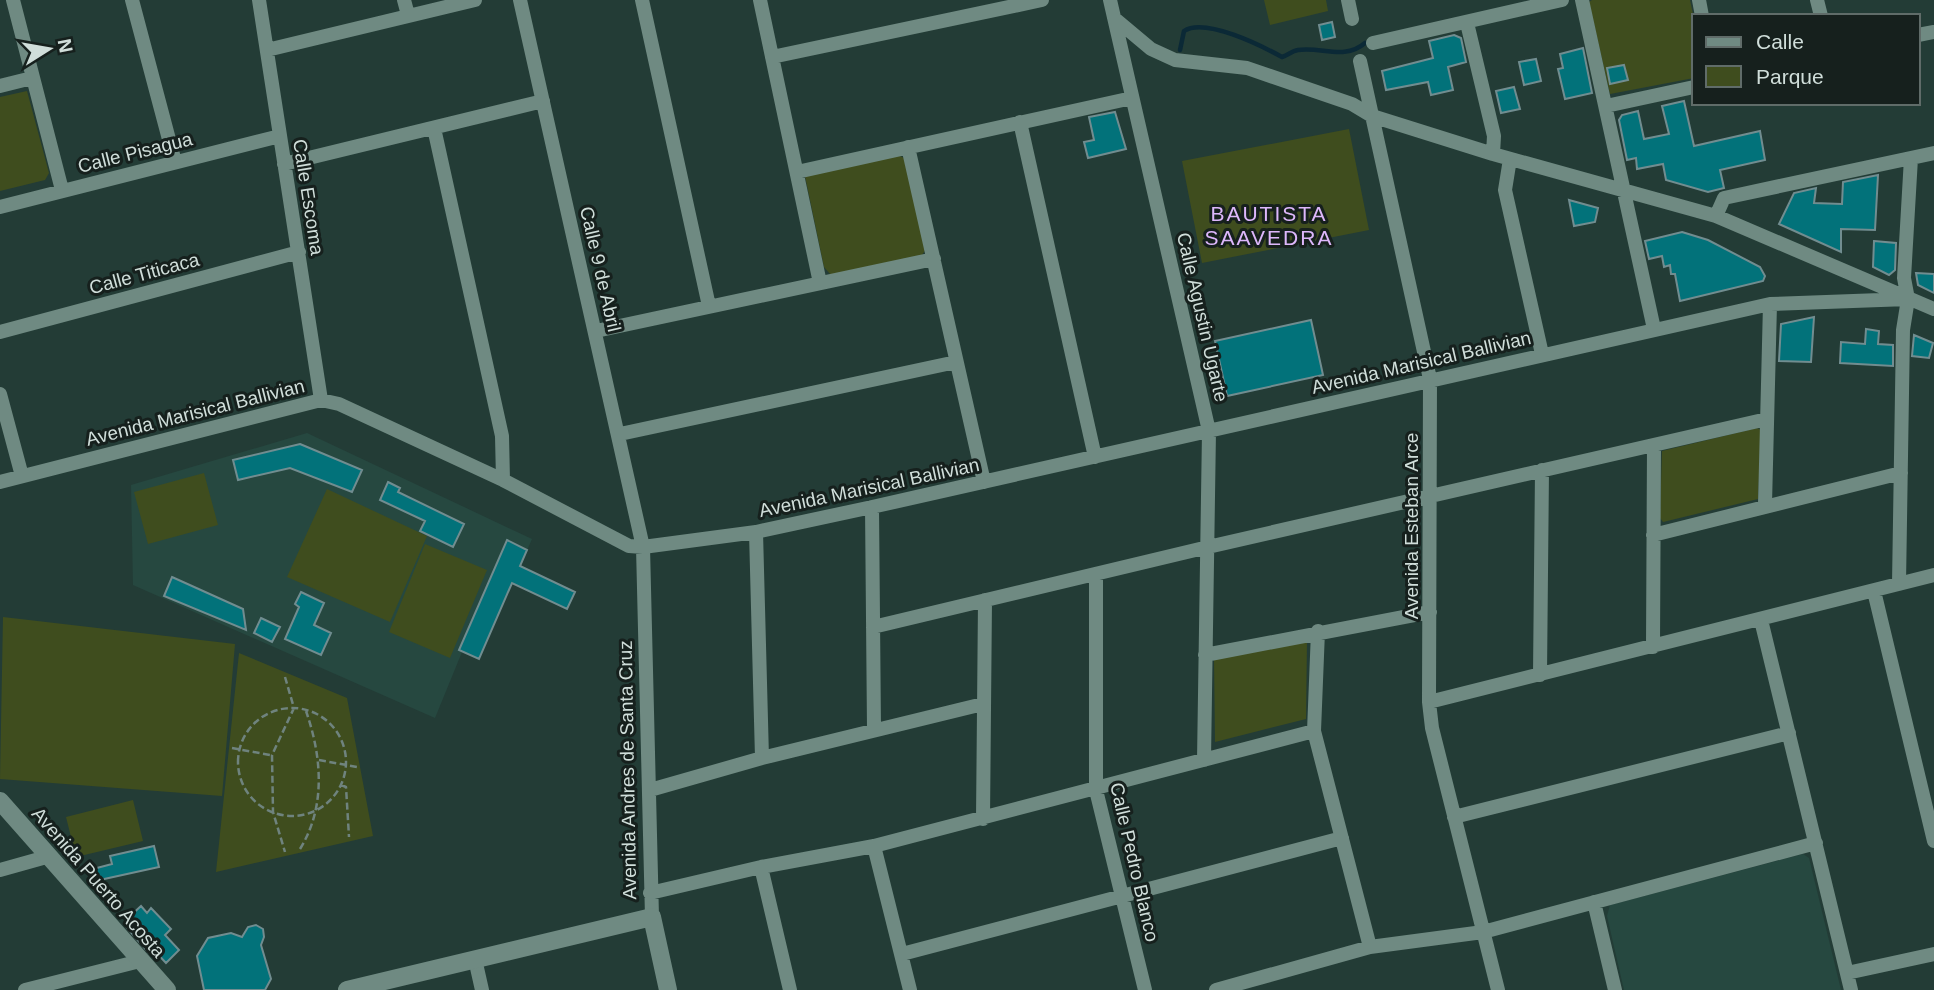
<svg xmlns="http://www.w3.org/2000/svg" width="1934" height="990" viewBox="0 0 1934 990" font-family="Helvetica,sans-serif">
<rect width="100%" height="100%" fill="#233c36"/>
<path fill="#264840" d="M307,433L532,539L479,659L462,652L435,718L133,585L131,485Z
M1803,854L1809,858L1841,990H1624L1607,916L1610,905Z"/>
<path fill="#3f4d1e" d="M1264,0H1326L1328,11L1270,25Z
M1592,0H1690L1694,19V78L1610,94L1589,2Z
M27,91L49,173L45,180L0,191V97Z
M1349,129L1369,230L1202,263L1182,161Z
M898,155L904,158L926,249L922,255L831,275L824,267L805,176Z
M1757,428L1761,430L1758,499L1663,522L1660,518L1662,451Z
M204,473L218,525L148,544L134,492Z
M327,489L427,536L390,622L287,577Z
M425,544L487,570L450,658L389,632Z
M3,617L235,644L222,796L0,779Z
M1307,640L1306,719L1215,742L1214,659Z
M239,653L347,698L373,836L216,872Z
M133,800L143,841L76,857L66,817Z"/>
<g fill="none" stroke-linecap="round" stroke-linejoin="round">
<path stroke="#0b2936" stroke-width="4.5" d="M1180,50L1184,31C1205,17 1262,46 1282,57C1288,55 1292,51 1298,50C1321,46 1344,61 1365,43"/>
</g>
<path fill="#02727a" stroke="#718d90" stroke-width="2" d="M1332,22L1335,37L1322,40L1319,25Z
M1454,35L1461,38L1466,62L1448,67L1453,90L1431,95L1428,82L1386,90L1382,71L1433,58L1429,41Z
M1583,48L1592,93L1565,99L1558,69L1563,68L1560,54Z
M1536,59L1541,81L1524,85L1519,62Z
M1624,65L1628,80L1610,84L1607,68Z
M1514,87L1520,109L1501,113L1496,91Z
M1684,101L1694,146L1760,131L1765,160L1720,170L1724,188L1708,192L1666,180L1663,164L1637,169L1636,158L1627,160L1619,120L1622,115L1638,111L1644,139L1669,134L1662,106Z
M1115,112L1126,149L1088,158L1084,142L1094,140L1089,117Z
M1878,175L1875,230L1841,229V252L1779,224L1794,193L1816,188L1814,203L1842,204L1843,182Z
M1569,200L1598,208L1595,222L1574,226Z
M1682,232L1708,240L1760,267L1765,276L1763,281L1680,301L1675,274H1671L1670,265L1664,267L1662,256L1649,259L1645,241Z
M1874,241L1896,243L1895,270L1889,275L1873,267Z
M1916,273L1934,274V293L1918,285Z
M1814,317L1811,362L1779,361L1781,324Z
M1311,320L1323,375L1227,396L1215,341Z
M1866,329L1879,331L1878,344L1893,345V366L1840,363L1841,342L1865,344Z
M1914,335L1933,343L1929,358L1912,356Z
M300,444L362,470L352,492L290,468L238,480L233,460Z
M388,482L400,488L398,492L464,524L453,547L420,531L425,521L380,500Z
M507,540L527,550L520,566L575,592L567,609L512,583L479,659L459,650Z
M172,577L243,609L246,630L164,596Z
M301,592L324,603L314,625L331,633L321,655L285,639L299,607L295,604Z
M261,618L280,627L272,642L254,633Z
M154,846L159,867L95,881L93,869L112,864L110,856Z
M141,906L147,913L151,908L171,929L165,935L179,950L166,963L152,948L148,952L127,928L132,924L127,919Z
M256,925L263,929L264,937L261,945L271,979L265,990H204L197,956L208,938L231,933L242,937L248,927Z"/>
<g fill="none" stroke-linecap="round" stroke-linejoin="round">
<path stroke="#6f837e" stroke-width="2.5" stroke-dasharray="7 3.5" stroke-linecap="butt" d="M285,677L294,708L272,755L273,812L285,852
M238 762a54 54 0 1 1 108 0a54 54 0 1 1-108 0Z
M232,748L270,755
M319,760L357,767
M341,785L346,787L349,837
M300,849C326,807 322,757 306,711"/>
<path stroke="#6f8a82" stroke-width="14" d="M13,0L62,190
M132,0L175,162
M259,0L321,400
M404,0L408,15
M520,0L643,547L652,917
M642,0L709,306
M760,0L820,283
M1110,0L1209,431L1204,760
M1348,0L1352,19
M1582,0L1654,329
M1699,0L1702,16
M1817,0L1821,16
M1114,18L1151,49L1175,60L1247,68L1352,104L1372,116L1493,154L1716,216L1934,309
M1467,23L1494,136L1493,154
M1918,35L1934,32
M1373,43L1562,0
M267,50L475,0
M772,57L1042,0
M1360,61L1430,379L1429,702L1432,728L1498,990
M0,86L32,78
M1606,106L1694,87
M1020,122L1095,457
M434,128L502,436L503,480
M908,147L984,482
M1510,159L1505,190L1542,354
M284,164L543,101
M797,172L1132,98
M0,207L280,136
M1716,216L1724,198L1934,153
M596,331L934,259
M0,332L299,252
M0,394L22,476
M620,434L956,362
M0,482L321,400L339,404L503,480L629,546L643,547L756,532L872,507L1770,304L1908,299
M1765,504L1770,304
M872,507L874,729
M756,532L762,758
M1653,535L1901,473
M1096,574V790L1145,990
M1899,584L1903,330L1908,299L1904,278L1911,158
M1874,591L1934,841
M1761,620L1851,990
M873,627L1208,547L1767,419
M1318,631L1314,731L1370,947
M1653,647L1654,446
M1205,655L1430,612
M1540,675L1542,470
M1429,702L1934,575
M650,790L762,758L983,704
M1454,817L1789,733
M983,819L985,600
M874,846L910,990
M761,867L790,990
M0,870L50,856
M650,893L761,867L874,846L1314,731
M1594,902L1615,990
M902,954L1342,838
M475,959L482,990
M1847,973L1934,954
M25,990L140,961
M1216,990L1370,947L1483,932L1816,843"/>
<path stroke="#6f8a82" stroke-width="18" d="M0,801L167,990
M347,990L652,917L668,990"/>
</g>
<g text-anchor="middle" stroke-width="6" stroke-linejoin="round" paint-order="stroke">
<g font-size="19" fill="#d0deda" stroke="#16201d">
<text transform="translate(135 152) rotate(-14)" y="7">Calle Pisagua</text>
<text transform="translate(309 197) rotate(81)" y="7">Calle Escoma</text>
<text transform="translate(601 269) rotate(77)" y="7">Calle 9 de Abril</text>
<text transform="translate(144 273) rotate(-15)" y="7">Calle Titicaca</text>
<text transform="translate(1203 317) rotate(77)" y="7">Calle Agustin Ugarte</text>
<text transform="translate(1421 362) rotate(-13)" y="7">Avenida Marisical Ballivian</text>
<text transform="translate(195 412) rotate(-14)" y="7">Avenida Marisical Ballivian</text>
<text transform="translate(869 487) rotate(-12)" y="7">Avenida Marisical Ballivian</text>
<text transform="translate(1411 526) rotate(-90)" y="7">Avenida Esteban Arce</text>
<text transform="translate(627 770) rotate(-91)" y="7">Avenida Andres de Santa Cruz</text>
<text transform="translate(1135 862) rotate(77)" y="7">Calle Pedro Blanco</text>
<text transform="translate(99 882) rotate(49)" y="7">Avenida Puerto Acosta</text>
</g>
<g font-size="21" letter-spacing="2" fill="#ddb7fb" stroke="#16201d">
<text x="1269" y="221">BAUTISTA<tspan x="1269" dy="24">SAAVEDRA</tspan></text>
</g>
</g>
<rect x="1692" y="14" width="228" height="91" fill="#16201d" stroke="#606c69" stroke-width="2"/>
<rect x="1706" y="37" width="35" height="10" fill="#6f8a82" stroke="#606c69" stroke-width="2"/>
<text x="1756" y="49" font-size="21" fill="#d0deda">Calle</text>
<rect x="1706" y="66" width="35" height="21" fill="#3f4d1e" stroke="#606c69" stroke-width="2"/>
<text x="1756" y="84" font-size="21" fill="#d0deda">Parque</text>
<g transform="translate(49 49) rotate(79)" stroke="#16201d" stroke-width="5" paint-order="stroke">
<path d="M0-5L12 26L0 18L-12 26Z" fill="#d0deda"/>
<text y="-10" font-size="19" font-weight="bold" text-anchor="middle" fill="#d0deda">N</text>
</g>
</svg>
